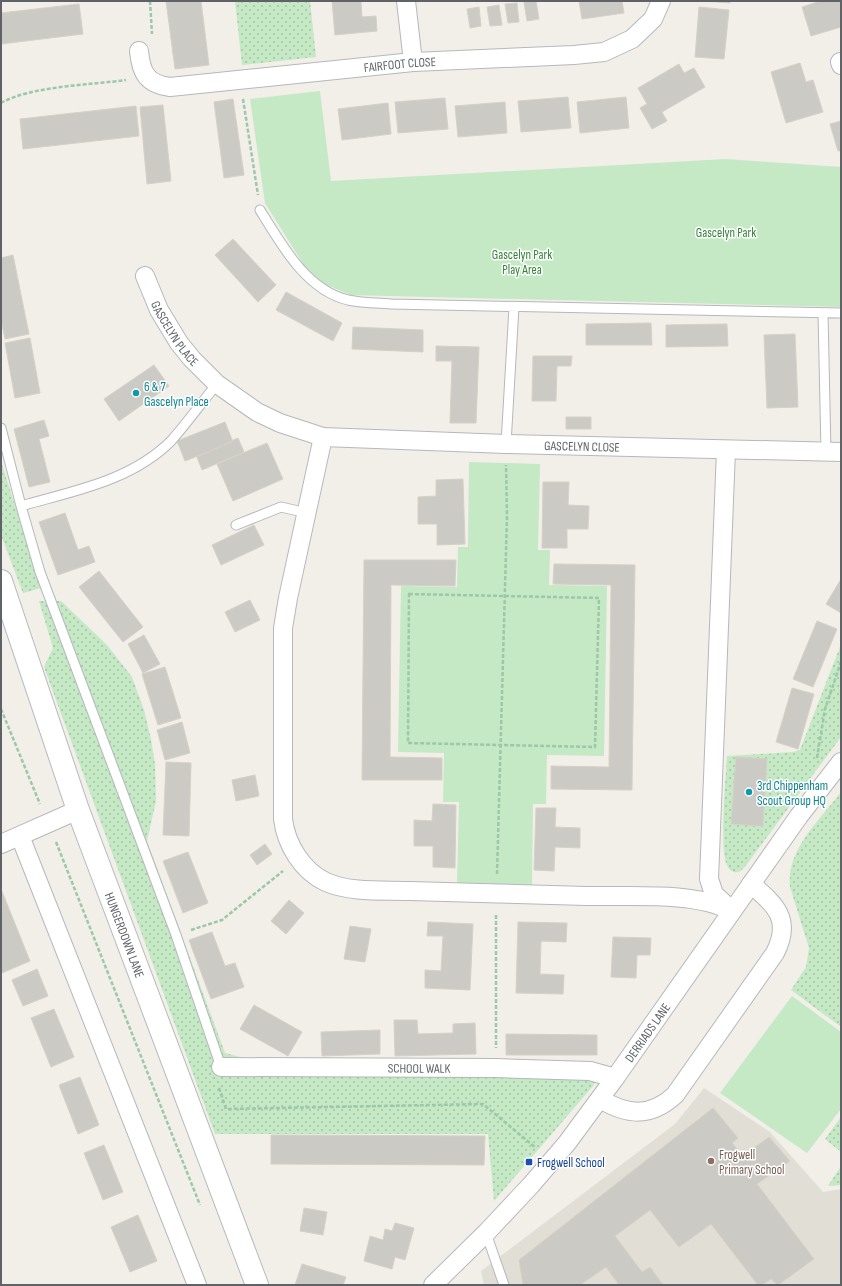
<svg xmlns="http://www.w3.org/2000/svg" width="842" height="1286" viewBox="0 0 842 1286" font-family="'Sofia Sans Condensed',sans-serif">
<defs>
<pattern id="grass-dots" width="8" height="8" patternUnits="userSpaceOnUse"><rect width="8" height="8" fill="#c5e8c5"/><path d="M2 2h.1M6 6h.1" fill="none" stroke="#a3c0a4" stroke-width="1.8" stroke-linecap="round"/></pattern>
</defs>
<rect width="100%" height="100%" fill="#f1efe8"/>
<path fill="#e1ded6" d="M704,1088L770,1132L823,1192L841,1189V1285H484L481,1271L675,1124Z"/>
<path fill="url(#grass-dots)" d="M235,1H310L316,57L242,65Z
M1,461L41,588L23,593L1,535Z
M39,601H61L107,645L132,677L144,710L151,739L155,764L156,801L147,841L225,1053L259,1062L605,1064L593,1086L494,1201L488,1134H215L44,667L53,648Z
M841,644V737L744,868L739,872C734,873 729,871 727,865C719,850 726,777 727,756L793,752L800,750Z
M841,792V1027L791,990L806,967L809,948L790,887C786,850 820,820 841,792Z
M841,1117V1152L825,1139Z
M841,1166V1185L828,1186Z"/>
<path fill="#c5e8c5" d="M320,91L331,181L726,159L841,167V307L350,295L325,284L305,267L265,203L250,99Z
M469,462L540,464L538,550H550L549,585L607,586L604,756L547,755L546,804H533L532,885L457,884L459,802H443L444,753L398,752L401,586L457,587L458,547H468Z
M792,996L841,1032V1109L807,1153L720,1093Z"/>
<path fill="#cccac5" stroke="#d6d1c6" d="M166,1H201L209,65L175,69Z
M332,1H361L362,17L376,16L377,31L335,35Z
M536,1L539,19L527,21L524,2Z
M579,1H622L624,13L582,19Z
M703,1H730V3Z
M821,1H841V27L811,36L802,7Z
M517,3L519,22L508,23L505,4Z
M79,4L83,34L1,44V13Z
M499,5L502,25L490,26L487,7Z
M479,7L481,26L470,28L467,9Z
M699,7L729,10L724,59L695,57Z
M800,63L806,82L813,80L823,112L786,123L771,72Z
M679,64L684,73L694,68L705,87L662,112L667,121L652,129L640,108L647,104L638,88Z
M568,97L571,128L521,132L518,101Z
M626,97L629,128L580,133L577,102Z
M445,98L448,129L398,133L395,102Z
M233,99L244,175L224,178L214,102Z
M505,102L507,133L458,137L455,106Z
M388,103L391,134L342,140L338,109Z
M163,105L171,181L147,184L140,107Z
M136,106L139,136L23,149L20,119Z
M841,121V151H838L830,124Z
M233,239L276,285L258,302L215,255Z
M13,255L29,334L5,339L1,319V258Z
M286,292L342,323L333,341L276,310Z
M651,323L652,345H586V324Z
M727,324L728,346L666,347V325Z
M353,327L423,330V352L352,349Z
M795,334L798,407L767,408L764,335Z
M30,338L40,393L15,398L5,343Z
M436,346L479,347L476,423H450L452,361H436Z
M533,356H572L571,366H557L556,401H532Z
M154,365L169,386L119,421L104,399Z
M566,417H591V429H566Z
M44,420L49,436L39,439L50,482L29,487L14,429Z
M225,422L233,442L185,461L177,441Z
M238,438L244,452L202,470L197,457Z
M267,443L283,479L233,501L217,464Z
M463,479L465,544L437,545V524H418V497L436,496V480Z
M543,482H569L568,505L589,506L588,529H567V548H542Z
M65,513L78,550L89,546L95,562L58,575L39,522Z
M254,525L264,545L221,565L212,545Z
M364,560H456L455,586L391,585L390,757L442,758V780H362Z
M554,564L635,565L632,790L551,789V766L609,767L611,585L553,584Z
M99,571L143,627L123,642L79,587Z
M841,579V613L826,604Z
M250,600L260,620L235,632L225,612Z
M817,621L837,629L813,687L793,679Z
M144,635L160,664L143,673L128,644Z
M165,667L181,718L158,725L142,674Z
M792,688L814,694L798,749L776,742Z
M182,722L190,753L165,760L157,730Z
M736,757L767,759L763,826L731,824Z
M166,762L191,763L189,836L163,835Z
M255,775L259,796L236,801L232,780Z
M433,804L456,805L455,868L433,867V846H414V820L432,821Z
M536,808H556L555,827L580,828V848L555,847L554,871L534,870Z
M265,844L272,854L257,865L250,855Z
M188,852L208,903L183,913L163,861Z
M1,889L30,961L2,973L1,970Z
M289,900L304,913L286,934L271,921Z
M428,922L473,924L470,990L425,988V970L441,971L443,936H427Z
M518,922L567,923L566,942L541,941L540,974L564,975L563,994L516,993Z
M350,926L371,929L365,962L344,959Z
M212,932L225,966L235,963L244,987L211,999L189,940Z
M613,937L651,938L650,955H637L636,978L611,977Z
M37,969L48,996L23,1006L12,980Z
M254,1005L302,1032L288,1056L240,1029Z
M54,1009L74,1057L51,1067L31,1018Z
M394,1020H417L418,1034L453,1033V1024L475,1023L476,1054L395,1056Z
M380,1030V1054L322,1056L321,1032Z
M506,1034L597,1035V1055H506Z
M80,1077L99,1125L78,1134L59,1085Z
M713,1108L738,1138L732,1143L743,1156L769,1137L790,1161L757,1184L814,1259L778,1285L771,1279L762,1285H758L711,1224L679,1247L650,1210L615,1236L642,1272L650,1267L663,1285H619L606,1267L580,1285H523L519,1260Z
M271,1135L485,1136L484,1165L271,1164Z
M104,1145L123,1192L103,1200L84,1153Z
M304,1208L327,1212L323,1235L300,1231Z
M138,1215L157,1261L130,1272L111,1227Z
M395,1223L414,1228L405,1260L395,1257L392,1269L364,1261L370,1236L383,1240L385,1229L392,1231Z
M302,1264L346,1277L343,1285H295Z"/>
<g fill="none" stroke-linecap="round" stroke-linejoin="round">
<defs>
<path id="service" d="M260,210C281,244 306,290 348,300C362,303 377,303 391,304L841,313
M823,313L826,452
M1,428L21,506L40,572L176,935L221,1067
M506,444L514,307
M21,506C73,491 131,481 171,441C187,423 202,402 217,384
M236,525L281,507L307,513
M486,1233L504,1285"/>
<g id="minor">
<path d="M406,1L413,62"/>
<path id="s1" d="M139,51C141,73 147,84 170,87L413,62L574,55L604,52L632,39L653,19L661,1"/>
<path d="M840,62L841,65"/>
<path id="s2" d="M145,276L159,310L179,343L192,359L217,384L257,412L280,423L323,437L506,444L841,452"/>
<path d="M323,437L288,598L283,628V819C286,844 302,871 326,882C351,893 383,890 410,891C469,893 527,894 586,896C629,897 695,891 732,911"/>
<path d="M726,450L709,879L714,894L727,906"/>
<path d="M20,836L197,1285"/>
<path d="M1,844L78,810"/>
<path id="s3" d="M221,1067L496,1068L590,1071L615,1078"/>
<path d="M600,1099C627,1115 650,1118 675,1095L775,953C792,920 776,905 751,884"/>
<path id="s4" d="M433,1285L486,1233L531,1185L567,1143L615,1078L799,816L841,762"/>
</g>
<g id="secondary">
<path id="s5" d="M1,581L78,810L257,1285"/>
</g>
</defs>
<use href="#service" stroke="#b5b8bc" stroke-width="11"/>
<use href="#minor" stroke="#b5b8bc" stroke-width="20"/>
<use href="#secondary" stroke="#b6babf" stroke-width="24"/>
<path stroke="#9cc7a9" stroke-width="2.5" stroke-dasharray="4 2" stroke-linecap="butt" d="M150,1L152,34
M243,99L258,195
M1,103C31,86 90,85 126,80
M409,594L599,598L595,747L408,743Z
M1,709L40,804
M817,758L825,709L841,662
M56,842L200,1205
M497,874L507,516L506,465
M496,915V1048
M191,930L222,920L283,871
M219,1088L226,1109L483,1104L536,1148"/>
<use href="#service" stroke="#fff" stroke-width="9"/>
<use href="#minor" stroke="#fff" stroke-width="18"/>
<use href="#secondary" stroke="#fff" stroke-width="22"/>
</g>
<g fill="#0f9aa8" stroke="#fff" stroke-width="1.5">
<circle cx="136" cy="393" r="4"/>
<circle cx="749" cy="792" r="4"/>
</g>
<circle fill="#8d6e63" stroke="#fff" stroke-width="1.5" cx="711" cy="1161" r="4"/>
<rect fill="#1a4fb4" stroke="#fff" stroke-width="1.5" x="525" y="1158" width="8" height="8" rx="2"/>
<g text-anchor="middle" stroke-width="3" stroke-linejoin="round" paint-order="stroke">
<g font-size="13" fill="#5f6368" stroke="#fff">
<text dy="5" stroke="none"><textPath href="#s1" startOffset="284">FAIRFOOT CLOSE</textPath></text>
<text dy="5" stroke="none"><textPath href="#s2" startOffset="65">GASCELYN PLACE</textPath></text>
<text dy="5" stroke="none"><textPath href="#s2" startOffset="510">GASCELYN CLOSE</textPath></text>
<text dy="5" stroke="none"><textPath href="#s5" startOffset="375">HUNGERDOWN LANE</textPath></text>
<text dy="5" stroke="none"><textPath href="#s4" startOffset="332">DERRIADS LANE</textPath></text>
<text dy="5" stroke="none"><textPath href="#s3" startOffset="198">SCHOOL WALK</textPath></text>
</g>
<g font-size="13" fill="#348238" stroke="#fff">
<text x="726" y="237">Gascelyn Park</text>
<text x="522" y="259">Gascelyn Park<tspan x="522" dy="15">Play Area</tspan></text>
</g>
<g font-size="13" fill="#0d838f" stroke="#fff" text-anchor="start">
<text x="144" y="391">6 &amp; 7<tspan x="144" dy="15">Gascelyn Place</tspan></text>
<text x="757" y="790">3rd Chippenham<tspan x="757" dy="15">Scout Group HQ</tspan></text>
</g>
<g font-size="13" fill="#785e54" stroke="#fff" text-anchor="start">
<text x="719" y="1159">Frogwell<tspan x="719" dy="15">Primary School</tspan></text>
</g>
<g font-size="13" fill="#164399" stroke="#fff" text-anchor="start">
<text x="537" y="1167">Frogwell School</text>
</g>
</g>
<rect width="842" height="1286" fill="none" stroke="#5f6368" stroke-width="4"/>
</svg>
